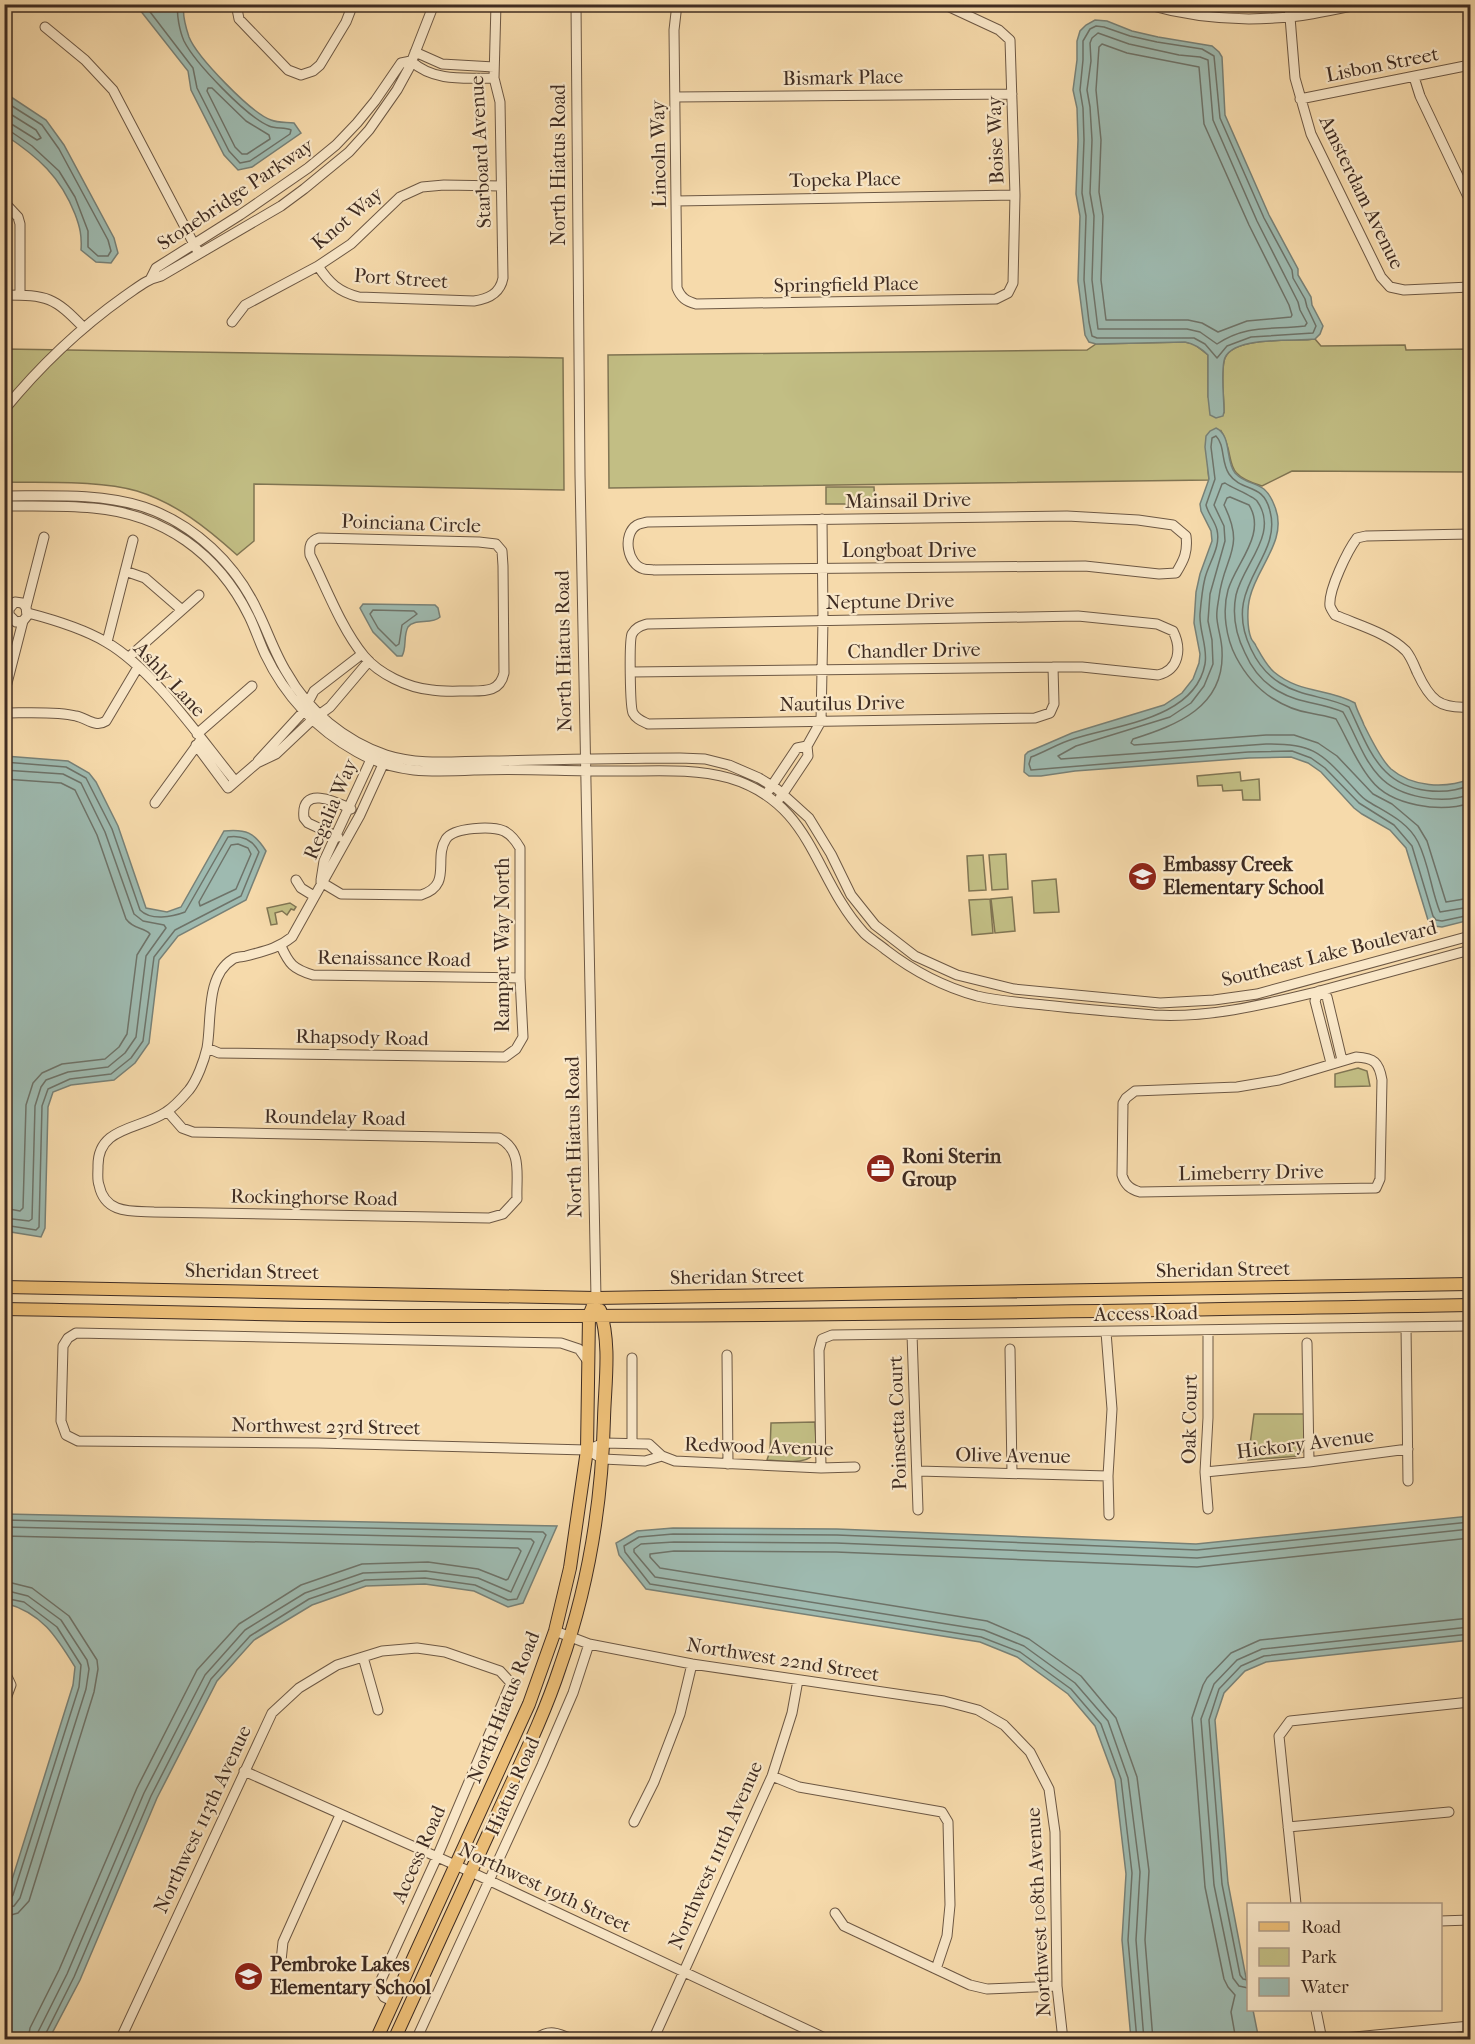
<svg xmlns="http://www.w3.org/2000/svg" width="1475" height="2044" viewBox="0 0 1475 2044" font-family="'IM FELL French Canon',serif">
<rect width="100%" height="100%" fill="#f6daab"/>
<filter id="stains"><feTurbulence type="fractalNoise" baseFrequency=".00333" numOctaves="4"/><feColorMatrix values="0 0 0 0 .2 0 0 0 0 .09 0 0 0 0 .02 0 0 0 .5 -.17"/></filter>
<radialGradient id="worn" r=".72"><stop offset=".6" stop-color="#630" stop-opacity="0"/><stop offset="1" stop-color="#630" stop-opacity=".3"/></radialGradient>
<path fill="#c2be84" stroke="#807553" stroke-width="1.5" d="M1315,339L1321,346L1405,345L1406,350L1470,349V472L1292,471L1262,486C1219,473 1238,460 1221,431L1208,469L1209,480L609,488L608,355L1087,350L1096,344L1185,342L1194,344L1208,355V397L1224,412C1224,396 1221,377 1224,361C1229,335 1295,342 1315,339Z
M5,349L563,358L564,490L254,484V541L237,555C207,528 176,503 137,491C99,480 45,483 5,482Z
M826,487H874L875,504H826Z
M1240,772L1241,781L1259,779L1260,800H1243L1242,790L1223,791L1222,785L1198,786L1197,776Z
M1006,854L1008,889L992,890L989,855Z
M983,855L986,890L969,891L967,856Z
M1056,879L1059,912L1034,913L1032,881Z
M1012,897L1015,931L995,933L991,899Z
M990,899L993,933L972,935L969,900Z
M290,903L296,907L294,910L291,909L287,915L282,911L275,913L277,924L271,925L267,908Z
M1358,1068L1367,1071L1370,1086L1335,1087V1074Z
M1254,1414H1304V1450L1299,1456L1248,1460Z
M815,1422C815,1431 817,1442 815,1451C810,1467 780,1460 767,1460L770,1451L771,1423Z"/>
<path fill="#9ebab0" stroke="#788177" stroke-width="1.5" d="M136,5H184C182,14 186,28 189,37C197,57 251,113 271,120C278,123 287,122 294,123L301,133L252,167L238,170L224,155L191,90L188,71Z
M1095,20L1107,21L1132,31L1158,37L1212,46L1219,52L1222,57L1225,115L1269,215L1298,269V275L1311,297L1312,305L1323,326L1320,334L1315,339C1295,342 1229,335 1224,361C1221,377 1224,396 1224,412L1223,416L1216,418L1210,415L1208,397V355C1201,348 1195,344 1185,342L1096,344L1089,342L1085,335L1078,281L1080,216L1076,194L1078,140L1077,108L1073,90L1077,60V41L1080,31L1086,25Z
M5,93L46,120L64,145L114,238L118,253L111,263L96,262L81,250C82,236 80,227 75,214C60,176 38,157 5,135Z
M1216,428C1232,435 1225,461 1235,473C1250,489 1264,477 1275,507C1288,540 1257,567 1250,597C1247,608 1247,628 1251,638C1252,641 1255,643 1256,646C1261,655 1266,665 1274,672C1300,694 1329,688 1355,703C1357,711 1361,717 1364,725C1370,737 1381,760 1391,769C1412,787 1445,789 1470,779V920L1442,927L1434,926L1428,920L1406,848L1390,830L1362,814L1354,808L1321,772L1308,763L1291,757L1249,758L1075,771L1041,776H1029L1024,772L1025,755L1028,752L1072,733L1164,705L1182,693L1193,679L1199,663L1200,654L1194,623L1196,592L1200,574L1212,541L1211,531L1201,511L1200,504L1209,479L1205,447L1206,436L1210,431Z
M363,604L435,605L438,608L440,617C432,625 414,618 408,627C403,636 407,648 402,656H397L373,632L360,608Z
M5,756L68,761L89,773L96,782L118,826L146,908L167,912L181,907L224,831C246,829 254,832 266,851L246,900L178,936L159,960L149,1043L135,1063L114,1080L71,1085L53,1092L48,1107L45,1228L41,1237L5,1231Z
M5,1514L557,1526L523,1603L508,1607L474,1591L425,1584L366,1586L312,1605L254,1640L217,1681L157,1798L80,1980L49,2039L5,2040V1902L73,1685L75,1667C56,1636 42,1613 5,1603Z
M1470,1516V1640L1266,1662L1245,1671L1224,1693L1215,1720L1228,1883L1248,1988V2010H1253L1259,2040L1131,2039L1122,1940L1126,1874L1115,1780L1095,1726L1068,1694L1017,1657L980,1642L646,1589L619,1555L616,1543L637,1531L673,1528L837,1529L1196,1544Z"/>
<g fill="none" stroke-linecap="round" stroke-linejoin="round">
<path stroke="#6e7369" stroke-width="1.5" d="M144,4L193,68L197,88L229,151L240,163L250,161L290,134L291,130C285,127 276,129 269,126C247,117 195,63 184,41C180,32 176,14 178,4
M1096,26L1104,27L1130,36L1157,42L1202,49L1214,56L1220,118L1264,218L1292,270L1293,278L1305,299L1307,307L1316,326L1313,333L1251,337L1227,346L1217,358L1205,344L1194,338H1097L1092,336L1089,322L1084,280L1086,216L1082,193L1084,140L1083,108L1080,90L1083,60V41L1090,29Z
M1098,33L1129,44L1179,55L1200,57L1208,60L1213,120L1257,221L1298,302L1300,310L1307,323L1305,326C1272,330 1247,324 1217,344L1200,332L1187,329H1098L1092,280L1094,216L1090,193L1092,140L1090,107L1087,90L1091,61L1090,43L1092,38Z
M1102,44L1127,53L1199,67L1204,124L1249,225L1289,305L1292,315L1291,317L1247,321L1218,332L1202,323L1188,320H1106L1101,280L1103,216L1099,192L1101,140L1096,90L1099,47Z
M208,88H212L246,121L269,135L270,139L247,154H242L235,147L207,91Z
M4,101L42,125L59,149L108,240L111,251L108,256H98L88,247V231L75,197L59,171L32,146L10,131H4
M4,110L36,130L41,138L37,140L13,125L4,123
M373,610L414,611L417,614L402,625L399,644L396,646L378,628L370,614Z
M4,762L66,767L86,778L112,829L140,910C151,921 172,917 185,912L228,837C242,835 252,839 259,852L241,896L175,930L154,957L143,1041L131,1058L111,1074L70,1079L48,1089L42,1106L39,1227L36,1230L4,1225
M4,770L63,774L81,783L105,832L134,914L143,921L164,925L166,928L146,956L136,1037L125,1053L108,1067L68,1072L46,1080L41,1087L35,1106L32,1219L29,1221L4,1218
M4,779L61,783L75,790L97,835L126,919C134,930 144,927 150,934L137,955L127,1034L119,1047L105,1059L62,1064L42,1073L33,1083L26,1105L23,1208L20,1211L4,1208
M1470,785C1445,796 1407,793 1386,772C1369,756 1359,727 1349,707C1326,696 1302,697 1280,683C1267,675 1258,664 1251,649C1220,585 1283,560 1270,511C1263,482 1242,493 1229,474C1221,462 1225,445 1216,436L1212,438L1211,447L1215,479L1206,505C1208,514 1215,521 1217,530C1221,547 1209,562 1205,578C1202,590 1201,602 1200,614C1199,631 1208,647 1205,664C1195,719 1116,725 1073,739C1059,743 1045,752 1031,757L1029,764L1031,770L1248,752L1292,751L1311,758L1325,768L1359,803L1394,825L1412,846L1433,916L1436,920L1442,921L1470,915
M1470,794C1444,805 1399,798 1379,776C1363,759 1355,733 1343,712C1321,702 1300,704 1278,691C1262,682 1252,669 1245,653C1236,635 1232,615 1236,595C1243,564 1280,533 1257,501C1253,496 1232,488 1225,483L1222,484L1214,505L1224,526L1225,541L1210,594L1208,621L1212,640L1213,664L1204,686L1191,703L1170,717L1076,746L1058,756L1061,759L1266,744C1310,743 1320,751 1349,783C1355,789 1361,798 1369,802C1387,813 1408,822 1418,842C1429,864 1431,890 1440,912L1470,907
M1470,803C1441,813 1391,806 1371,780C1356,762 1348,740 1336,719C1328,716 1319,715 1310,713C1297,711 1283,705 1272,698C1255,687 1245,674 1236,657C1226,638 1222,611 1228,590C1236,563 1267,534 1249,505L1230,497L1227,498L1224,505C1246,549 1224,556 1219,597C1218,604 1216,612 1217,619C1218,630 1222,640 1222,651C1225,707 1177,725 1133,739L1131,743L1134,745L1266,735H1294L1318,743L1337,756L1373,794L1392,804L1418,826L1427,841L1446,902L1470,898
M238,844L248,848L251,854L236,889L200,906L199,902L231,845Z
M4,1520L543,1532L546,1535L517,1599L508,1600L475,1585L425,1578L365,1580L309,1599L250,1636L211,1679L151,1796L74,1977L45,2035L44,2040
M4,1527L531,1539L534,1542L511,1592L478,1578L426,1571L363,1573L305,1593L245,1630L205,1675L144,1793L67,1974L38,2032L37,2040
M4,1536L518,1548L521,1551L508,1579L506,1580L478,1569L428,1562L362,1564L301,1585L239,1624L197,1670L137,1788L59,1970L30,2028L28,2040
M4,1581L32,1588L69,1616L97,1660L98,1669L94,1692L29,1901L18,1913L4,1917
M4,1590L28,1596L61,1620L87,1660L89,1669L86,1689L20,1898L14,1906L4,1908
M4,1598L24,1602L57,1627L81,1665L79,1687L13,1895L10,1899L4,1900
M1248,1980L1243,1979L1240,1975L1222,1884L1209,1720L1219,1689L1241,1666L1264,1656L1470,1634
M1248,1988L1239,1986L1233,1978L1214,1885L1201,1719L1214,1684L1237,1660L1262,1649L1470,1627
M1137,2040L1128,1940L1132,1873L1121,1779L1101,1724L1071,1689L1020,1652L981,1637L650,1584L625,1552L624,1546L639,1537L673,1534L837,1535L1197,1550L1470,1522
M1144,2040L1136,1940L1140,1872L1128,1778L1108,1721L1075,1683L1024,1646L984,1630L655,1577L634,1552V1549L641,1544L674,1542L836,1543L1197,1558L1470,1529
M1153,2040L1145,1940L1149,1871L1137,1777L1116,1718L1081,1676L1029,1639L987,1621L660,1568L650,1557V1554L674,1551L836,1552L1197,1567L1470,1538
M1236,2040L1231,2012L1235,1995L1228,1987L1224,1979L1205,1887L1192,1718L1203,1685L1207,1678L1231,1653L1260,1640L1470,1618"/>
<defs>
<path id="minor" d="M236,4L239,19L288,70L301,75L313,71L320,65L346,22L353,4
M576,4L580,475L596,1298
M677,4L674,30L677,288C681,298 686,301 696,304L996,299L1008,293L1013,283L1015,195L1010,40L999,30L943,4
M1145,4C1187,16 1231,21 1274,18C1303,17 1333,10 1362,4
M1269,4H1305
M1289,5L1295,78L1311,134L1381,277L1390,287L1404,290L1470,287
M45,27L85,60L113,90L197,250
M415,52L442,64L494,67
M411,61C434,82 464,78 494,78
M1414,77L1420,96L1470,201
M675,97L1012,94
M1300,99L1470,65
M676,201L1015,195
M4,202L18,217L20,224V295
M318,266C329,283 339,292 359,297L474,301C488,299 500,294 503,278L500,102L494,78L496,4
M151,278L156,268L240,215L308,168L336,145L357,123L375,101L401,63L411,61
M4,295C48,295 54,297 84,328
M232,322L245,305L318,266L351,244L400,197L422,187L444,185L501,186
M4,410C39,367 80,328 125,296C137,288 147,279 161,276L281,206L304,189L349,152L369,130L397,90L409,68L434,4
M4,496C51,496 100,493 144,507C194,524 236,564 258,612C268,632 275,654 287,673C308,711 345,741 386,755C420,766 456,761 490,761C553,760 617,758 680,758L705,759L729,765L759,778L777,789L809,818L831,854L851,895L875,925L915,956L957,975L1014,989L1160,1003L1214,1000L1257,994L1470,936
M4,506C34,506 64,505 93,508C163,514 218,553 249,616C255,628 259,641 265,654C285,696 316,729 357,752C396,774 432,772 476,770C519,768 563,771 606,771C646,772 690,767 729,778C814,803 813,878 864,933C870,939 879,944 886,950C912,970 944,987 977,996C999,1001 1022,1003 1044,1005C1081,1009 1117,1012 1154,1015C1210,1018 1262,1005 1316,992C1368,978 1419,964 1470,950
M1067,516L1138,520L1173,525L1186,536C1188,552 1184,560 1176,573L1159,574L1085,566L654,570C650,569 647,570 644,569C627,565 622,534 637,525C640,523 644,523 647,522Z
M1470,534L1366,536L1357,538C1348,550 1328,590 1330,606C1331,609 1333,612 1335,615C1358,625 1388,633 1406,651C1411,657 1414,665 1417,672C1430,700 1439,709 1470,707
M319,538L479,542L496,544L502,551L503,566L504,673C500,692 485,691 469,691C457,691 444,692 432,690C408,688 379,674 364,656C341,628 326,587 310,555C309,546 310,541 319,538Z
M125,571L145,578L182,610
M26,607L22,603L15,602L9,609V615L16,622L23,621L27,616L26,607L44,537
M28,613C55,620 82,628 106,642C153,669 200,738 235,781
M107,642L133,540
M129,657L199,595
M631,672L1053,667H1082L1158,675C1179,670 1182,649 1173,631L1157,624L1078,616L647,624C641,626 636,627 632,634C629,640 630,708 633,713C636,719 642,721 648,724L1035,718L1050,713L1054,704L1053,667
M4,695L23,621
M4,713C25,713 57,711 76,716C87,718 95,728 106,721L138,667
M197,734L252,686
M196,745L228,788L257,763L276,754L312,720L330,707L369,661
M258,761L303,712L314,691L362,654
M769,790L797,748L807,746
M780,798L808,756L807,746L821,721L823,620L822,519
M155,803L200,741
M338,837L308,823L304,818C300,785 335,801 351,809
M296,880L301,888L314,896
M321,880L324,861L373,755
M281,946C289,964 293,969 313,975L520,978
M1319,991L1315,1001L1331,1063
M1319,991L1327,997L1342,1060
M207,1048L219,1053L505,1057L516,1049L523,1037L520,978V848C516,841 512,835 504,831C492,826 454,827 446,839C433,859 453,885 421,895L341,894L321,882
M1356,1057C1374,1058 1379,1062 1382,1080L1380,1179L1376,1188L1140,1192C1130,1189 1125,1185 1122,1175L1123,1103L1126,1098L1135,1091L1237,1087L1279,1080Z
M168,1112L182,1128L193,1132L499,1138C523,1151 516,1174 517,1199L503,1214L489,1218L154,1212C131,1211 105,1214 99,1185C97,1180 98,1173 98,1167C97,1126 140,1130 166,1112C174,1107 183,1097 189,1090C197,1080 204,1061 207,1048C212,1021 205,976 233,959C236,957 242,957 246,956C264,951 277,949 292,937L360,815L385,760
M1406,1327L1408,1481
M1106,1332L1112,1409L1108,1476L1109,1515
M912,1334L918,1510
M1307,1343L1309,1462
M1010,1349L1012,1473
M727,1355L728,1464
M587,1360L579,1349L561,1343L76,1333L68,1338L63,1346L61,1421L66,1435L78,1441L318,1443L587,1450L604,1443L649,1444L662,1456L675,1461L821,1468L855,1467
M632,1443V1358
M587,1450L603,1459L645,1461L662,1456
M821,1468L819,1350L822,1339L832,1335L1470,1326
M918,1471L1108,1476
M1205,1472L1309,1462L1408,1449
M1208,1509L1205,1472L1208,1418V1330
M555,1631L589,1644L692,1664L944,1701L978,1710L1004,1725L1030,1752L1049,1789L1055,1832L1057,1986L1063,2040
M363,1657L378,1710
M4,1670L11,1685L4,1704
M244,1771L471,1872L829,2040
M772,1776L799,1787L942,1812L948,1822L950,1905L947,1936L936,1969
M634,1822L654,1782L680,1714L692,1664
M1288,1827L1449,1812
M1296,1904L1279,1736L1290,1721L1470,1702
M835,1913L844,1926L970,1985L987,1989L1057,1986
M1440,1921L1470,1920
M281,1961L283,1942L340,1815
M1316,2010L1322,2040
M120,2040L272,1713L299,1688L337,1665L382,1651L417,1648L445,1652L500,1671L511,1683L437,1857L381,1980L380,1990L384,1997L394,2002
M416,2040L542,1765L573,1693L589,1644
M535,2040C548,2028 559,2033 574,2040
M653,2040L772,1776L792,1713L798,1680
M1323,2040L1470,2026"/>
<path id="major" d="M4,1287L596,1298L1470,1284
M4,1309C144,1311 284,1316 424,1316C773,1317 1122,1311 1470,1305
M376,2040L529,1704L555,1631L570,1568L587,1450L589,1316L596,1298
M394,2040C428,1965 462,1891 496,1817C518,1768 543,1719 560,1667C588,1588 602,1502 604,1418C605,1383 611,1344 600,1310"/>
</defs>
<use href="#minor" stroke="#6d5844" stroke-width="11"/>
<use href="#major" stroke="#3f2c22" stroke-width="14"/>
<use href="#minor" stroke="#f9e7c8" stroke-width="9"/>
<use href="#major" stroke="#ebbd76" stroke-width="12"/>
</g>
<defs>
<symbol id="school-disc" viewBox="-11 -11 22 22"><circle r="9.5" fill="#8f2418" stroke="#f9e7c8"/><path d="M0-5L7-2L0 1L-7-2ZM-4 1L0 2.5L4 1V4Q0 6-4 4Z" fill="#fff"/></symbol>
<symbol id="office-disc" viewBox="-11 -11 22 22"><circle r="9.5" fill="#8f2418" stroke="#f9e7c8"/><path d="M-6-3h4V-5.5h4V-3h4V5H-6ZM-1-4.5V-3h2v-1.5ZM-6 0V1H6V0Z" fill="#fff"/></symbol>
</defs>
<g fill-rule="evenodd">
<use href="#school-disc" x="1126" y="860" width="33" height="33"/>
<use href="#office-disc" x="864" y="1152" width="33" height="33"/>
<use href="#school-disc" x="232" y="1960" width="33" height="33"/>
</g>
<g text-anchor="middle" stroke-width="4.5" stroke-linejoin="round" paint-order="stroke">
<g font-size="20" fill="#3f2c22" stroke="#f9e7c8">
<text transform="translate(1382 64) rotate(-11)" y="7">Lisbon Street</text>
<text transform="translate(843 77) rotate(-1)" y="7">Bismark Place</text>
<text transform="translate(995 140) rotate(-92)" y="7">Boise Way</text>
<text transform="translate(480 152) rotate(-93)" y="7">Starboard Avenue</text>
<text transform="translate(658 154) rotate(-91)" y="7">Lincoln Way</text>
<text transform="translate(558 165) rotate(-90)" y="7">North Hiatus Road</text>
<text transform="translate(845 179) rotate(-1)" y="7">Topeka Place</text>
<text transform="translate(1362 192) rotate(64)" y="7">Amsterdam Avenue</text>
<text transform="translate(235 194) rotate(-34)" y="7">Stonebridge Parkway</text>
<text transform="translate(347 218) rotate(-40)" y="7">Knot Way</text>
<text transform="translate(401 278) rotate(4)" y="7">Port Street</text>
<text transform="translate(846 284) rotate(-1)" y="7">Springfield Place</text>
<text transform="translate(908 500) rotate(-1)" y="7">Mainsail Drive</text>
<text transform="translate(411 523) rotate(2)" y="7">Poinciana Circle</text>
<text x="909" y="557">Longboat Drive</text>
<text transform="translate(890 601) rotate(-1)" y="7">Neptune Drive</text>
<text transform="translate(914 650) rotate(-1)" y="7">Chandler Drive</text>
<text transform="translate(563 651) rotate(-91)" y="7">North Hiatus Road</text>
<text transform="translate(170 679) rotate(47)" y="7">Ashly Lane</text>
<text transform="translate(842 703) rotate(-1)" y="7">Nautilus Drive</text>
<text transform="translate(330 809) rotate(-67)" y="7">Regalia Way</text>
<text transform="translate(502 945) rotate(-90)" y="7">Rampart Way North</text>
<text transform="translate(1329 953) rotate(-14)" y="7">Southeast Lake Boulevard</text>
<text transform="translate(394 958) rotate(1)" y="7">Renaissance Road</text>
<text transform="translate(362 1037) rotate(1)" y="7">Rhapsody Road</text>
<text transform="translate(335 1117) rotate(1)" y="7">Roundelay Road</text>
<text transform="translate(573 1137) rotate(-91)" y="7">North Hiatus Road</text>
<text transform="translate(1251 1172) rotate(-1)" y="7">Limeberry Drive</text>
<text transform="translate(314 1197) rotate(1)" y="7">Rockinghorse Road</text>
<text transform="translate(1223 1269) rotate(-1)" y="7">Sheridan Street</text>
<text transform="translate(252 1271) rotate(1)" y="7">Sheridan Street</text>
<text transform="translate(737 1276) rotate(-1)" y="7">Sheridan Street</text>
<text transform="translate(1146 1313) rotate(-1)" y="7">Access Road</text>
<text transform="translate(1189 1419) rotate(-89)" y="7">Oak Court</text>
<text transform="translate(897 1423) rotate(-92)" y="7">Poinsetta Court</text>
<text transform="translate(326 1426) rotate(1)" y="7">Northwest 23rd Street</text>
<text transform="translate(1305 1443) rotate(-7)" y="7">Hickory Avenue</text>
<text transform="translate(759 1446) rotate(2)" y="7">Redwood Avenue</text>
<text transform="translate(1013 1455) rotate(1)" y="7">Olive Avenue</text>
<text transform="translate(783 1659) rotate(9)" y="7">Northwest 22nd Street</text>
<text transform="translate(503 1707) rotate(-68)" y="7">North Hiatus Road</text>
<text transform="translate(512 1786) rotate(-66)" y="7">Hiatus Road</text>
<text transform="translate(202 1819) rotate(-65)" y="7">Northwest 113th Avenue</text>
<text transform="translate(418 1854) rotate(-66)" y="7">Access Road</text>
<text transform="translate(715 1855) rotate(-66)" y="7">Northwest 111th Avenue</text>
<text transform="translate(545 1887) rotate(25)" y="7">Northwest 19th Street</text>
<text transform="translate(1038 1912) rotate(-93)" y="7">Northwest 108th Avenue</text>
</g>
<g font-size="20" font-weight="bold" fill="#3f2c22" stroke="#f9e7c8" text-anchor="start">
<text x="1163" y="871">Embassy Creek<tspan x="1163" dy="23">Elementary School</tspan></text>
<text x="902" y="1163">Roni Sterin<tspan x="902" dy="23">Group</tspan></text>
<text x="270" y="1971">Pembroke Lakes<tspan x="270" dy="23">Elementary School</tspan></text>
</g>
</g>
<rect width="1475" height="2044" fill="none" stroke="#f6daab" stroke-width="24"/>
<rect x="6" y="6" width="1463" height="2032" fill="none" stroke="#3f2c22" stroke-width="3"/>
<rect x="12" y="12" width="1451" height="2020" fill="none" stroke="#3f2c22" stroke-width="1.5"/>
<rect x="1247" y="1903" width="195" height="108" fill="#f9e7c8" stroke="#af9c86" stroke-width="1.5"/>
<rect x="1259" y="1922" width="30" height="9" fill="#ebbd76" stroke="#af9c86" stroke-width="1.5"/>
<text x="1301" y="1933" font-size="18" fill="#3f2c22">Road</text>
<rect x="1259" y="1948" width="30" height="18" fill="#c2be84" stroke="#af9c86" stroke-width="1.5"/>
<text x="1301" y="1963" font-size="18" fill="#3f2c22">Park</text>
<rect x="1259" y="1978" width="30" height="18" fill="#9ebab0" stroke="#af9c86" stroke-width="1.5"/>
<text x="1301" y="1993" font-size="18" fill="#3f2c22">Water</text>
<rect width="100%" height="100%" filter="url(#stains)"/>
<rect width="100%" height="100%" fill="url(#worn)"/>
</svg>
